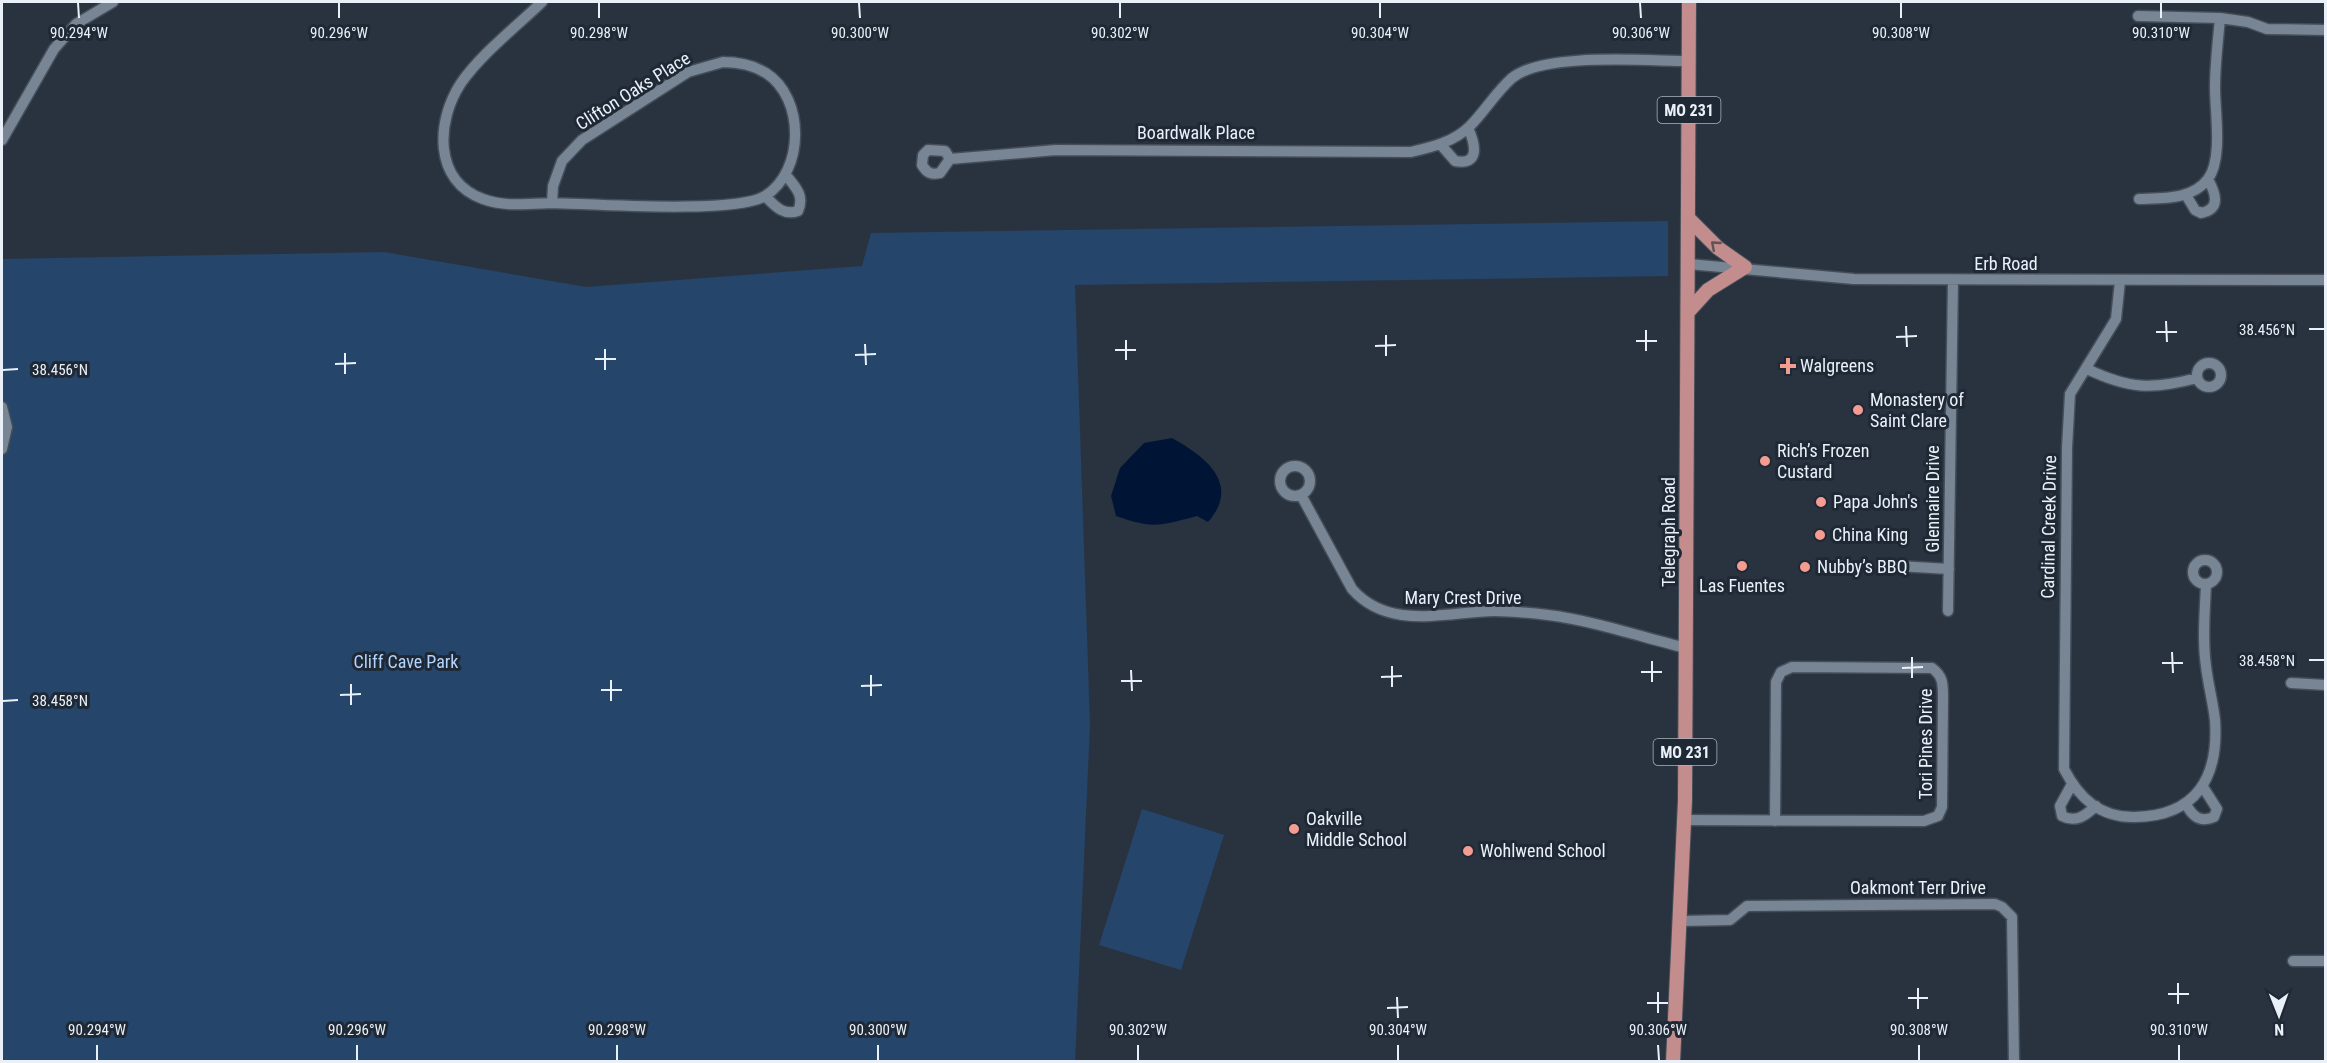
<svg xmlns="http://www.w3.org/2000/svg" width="2327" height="1063" viewBox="0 0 2327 1063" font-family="'Roboto Condensed',sans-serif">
<rect width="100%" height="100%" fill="#293340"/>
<path fill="#26456a" d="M1668,221V276L1075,285L1090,724L1075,1062L2,1061V259L384,252L586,287L862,266L871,233Z
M1142,809L1224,835L1181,970L1099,945Z"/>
<path fill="#001535" d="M1172,438C1204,456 1242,483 1208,522L1197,516C1160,526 1153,529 1116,516L1111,496L1120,468L1144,443Z"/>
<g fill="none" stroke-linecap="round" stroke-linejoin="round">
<defs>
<path id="minor" d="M542,2C516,27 482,53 461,83C436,121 433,181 483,199C505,207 529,204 552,203
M2138,16L2220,18L2248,22L2267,29L2326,30
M723,62C737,62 753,65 766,73C805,98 805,171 765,196C736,214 593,204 552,203L553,186L562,161L582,140L688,72Z
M2,140L54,49L76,24L113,2
M1441,145L1455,161C1481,166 1475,143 1468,128
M950,159L945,151L928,150L923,155L922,165C927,173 931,175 940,173L950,159L1056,150L1411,152C1432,147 1454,142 1470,126C1485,111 1496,92 1512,78C1544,52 1647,61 1689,61
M2186,195L2195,210L2201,213C2221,209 2216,194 2208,179
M765,196C775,206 783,216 798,211C805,195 795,187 786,175
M2139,199C2163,198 2192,200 2208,179C2223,159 2215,112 2215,88C2215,64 2218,41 2220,18
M1688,264L1854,279L2326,280
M2120,281L2116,319L2070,394L2067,448L2064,769C2079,798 2100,818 2135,817C2196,816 2219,778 2215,720C2213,702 2208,684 2206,666C2202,639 2205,611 2206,584
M2197 375a12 12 0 1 1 24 0a12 12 0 1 1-24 0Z
M2087,369C2129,389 2152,390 2197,378
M2,407L7,427L2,449
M1280 481a15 15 0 1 1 30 0a15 15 0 1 1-30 0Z
M1301,495L1352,589C1389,631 1445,612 1494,611C1511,611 1531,613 1548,615C1595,621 1641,637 1686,648
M2193 572a12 12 0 1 1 24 0a12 12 0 1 1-24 0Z
M1881,565L1949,569
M1948,611L1953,280
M2291,683L2326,685
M2072,784L2060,806L2062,816C2076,823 2085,816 2096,806
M2186,804C2192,816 2200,823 2214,817L2217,809L2203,787
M1684,820L1924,821L1938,816L1942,807L1943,697C1943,684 1943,676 1932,668L1792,667L1781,672L1776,682L1775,821
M1681,921L1730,920L1747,906L1995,904L2002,907L2012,917L2014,1062
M2293,961H2326"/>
<path id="major" d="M1688,312L1708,290L1745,267L1718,248L1688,218
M1673,1062L1685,800L1689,2"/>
</defs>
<use href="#minor" stroke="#454e58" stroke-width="13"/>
<use href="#major" stroke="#454e58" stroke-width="16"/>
<use href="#minor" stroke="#788594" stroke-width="10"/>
<use href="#major" stroke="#c38d8d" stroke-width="14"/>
</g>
<defs><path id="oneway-chevron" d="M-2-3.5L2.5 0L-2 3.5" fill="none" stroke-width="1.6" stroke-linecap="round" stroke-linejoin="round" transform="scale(1.5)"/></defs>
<use stroke="#615158" href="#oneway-chevron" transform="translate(1715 245) rotate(-139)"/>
<path fill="none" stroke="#e9f0f8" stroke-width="2" d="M78,3L79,18M339,3V18M599,3V18M859,3L860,18M1120,3V18M1380,3V18M1640,3L1641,18M1901,3V18M2161,3V18M2166,321L2167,342M1906,326L1907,347M2309,329H2324M1646,330V351M2156,332H2177M1386,335V356M1896,337L1917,336M1126,340V360M1636,341H1657M865,344L866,365M1375,346L1396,345M605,349V370M1115,350H1136M345,353V374M855,355L876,354M595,359H616M335,364L356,363M3,370L18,369M2172,652L2173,673M1912,657V678M2309,660H2324M1652,661V682M2162,663H2183M1392,666V687M1902,668L1923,667M1131,670L1132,691M1641,672H1662M871,675V696M1381,677L1402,676M611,680V701M1121,681H1142M351,684V705M861,686L882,685M601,690H622M340,695L361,694M3,701L18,700M2178,983V1004M1918,988V1009M1658,992V1013M2168,994H2189M1397,997L1398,1018M1908,998H1928M1647,1003H1668M1387,1008L1408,1007M97,1045V1060M357,1045V1060M617,1045V1060M878,1045V1060M1138,1045V1060M1398,1045V1060M1658,1045L1659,1060M1919,1045V1060M2179,1045V1060"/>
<g fill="#f59c92" stroke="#1f2935" stroke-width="2">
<path d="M1785 357h6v6h6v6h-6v6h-6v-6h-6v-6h6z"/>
<circle cx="1858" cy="410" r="6"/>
<circle cx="1765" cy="461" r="6"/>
<circle cx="1821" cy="502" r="6"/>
<circle cx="1820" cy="535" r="6"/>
<circle cx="1742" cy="566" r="6"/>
<circle cx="1805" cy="567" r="6"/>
<circle cx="1294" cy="829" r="6"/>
<circle cx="1468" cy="851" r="6"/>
</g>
<g text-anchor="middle" stroke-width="6" stroke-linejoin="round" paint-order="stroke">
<g fill="#1f2935" stroke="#acb4be" stroke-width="1.5">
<rect x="1657.5" y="97" width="63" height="26" rx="4.5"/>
<rect x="1653.5" y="739" width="63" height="26" rx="4.5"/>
</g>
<g font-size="16" font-weight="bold" fill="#e9f0f8">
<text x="1689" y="116">MO 231</text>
<text x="1685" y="758">MO 231</text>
</g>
<g font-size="18" fill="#e9f0f8" stroke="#1f2935">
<text transform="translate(633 91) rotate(-32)" y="6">Clifton Oaks Place</text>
<text x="1196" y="139">Boardwalk Place</text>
<text x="2006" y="270">Erb Road</text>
<text transform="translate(1933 499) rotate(-90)" y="6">Glennaire Drive</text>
<text transform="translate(2049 527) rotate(-89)" y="6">Cardinal Creek Drive</text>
<text transform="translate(1669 532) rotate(-90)" y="6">Telegraph Road</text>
<text x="1463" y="604">Mary Crest Drive</text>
<text transform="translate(1926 744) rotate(-90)" y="6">Tori Pines Drive</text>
<text x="1918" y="894">Oakmont Terr Drive</text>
</g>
<g font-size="18" fill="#e9f0f8" stroke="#1f2935" text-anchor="start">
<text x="1800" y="372">Walgreens</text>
<text x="1870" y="406">Monastery of<tspan x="1870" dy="21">Saint Clare</tspan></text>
<text x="1777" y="457">Rich’s Frozen<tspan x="1777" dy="21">Custard</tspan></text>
<text x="1833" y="508">Papa John's</text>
<text x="1832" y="541">China King</text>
<text x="1817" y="573">Nubby’s BBQ</text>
<text x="1742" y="592" text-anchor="middle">Las Fuentes</text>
<text x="1306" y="825">Oakville<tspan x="1306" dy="21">Middle School</tspan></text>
<text x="1480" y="857">Wohlwend School</text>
</g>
<g font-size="18" fill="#b1d3fe" stroke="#1f2935">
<text x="406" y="668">Cliff Cave Park</text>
</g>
</g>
<g font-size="15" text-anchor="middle" fill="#e9f0f8" stroke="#1f2935" stroke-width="6" stroke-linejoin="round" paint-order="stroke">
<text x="79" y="38">90.294°W</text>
<text x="339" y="38">90.296°W</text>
<text x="599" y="38">90.298°W</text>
<text x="860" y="38">90.300°W</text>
<text x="1120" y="38">90.302°W</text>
<text x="1380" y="38">90.304°W</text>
<text x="1641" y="38">90.306°W</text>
<text x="1901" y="38">90.308°W</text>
<text x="2161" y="38">90.310°W</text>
<text x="2267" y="335">38.456°N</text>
<text x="60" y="375">38.456°N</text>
<text x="2267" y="666">38.458°N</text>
<text x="60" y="706">38.458°N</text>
<text x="97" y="1035">90.294°W</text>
<text x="357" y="1035">90.296°W</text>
<text x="617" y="1035">90.298°W</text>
<text x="878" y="1035">90.300°W</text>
<text x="1138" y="1035">90.302°W</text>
<text x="1398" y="1035">90.304°W</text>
<text x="1658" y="1035">90.306°W</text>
<text x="1919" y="1035">90.308°W</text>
<text x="2179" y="1035">90.310°W</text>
</g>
<rect width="2327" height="1063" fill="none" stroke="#e9f0f8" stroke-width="6"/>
<g transform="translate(2279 1015) rotate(179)" stroke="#1f2935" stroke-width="4.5" paint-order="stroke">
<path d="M0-4.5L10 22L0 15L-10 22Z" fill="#e9f0f8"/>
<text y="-9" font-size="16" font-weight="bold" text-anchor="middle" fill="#e9f0f8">N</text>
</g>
</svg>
